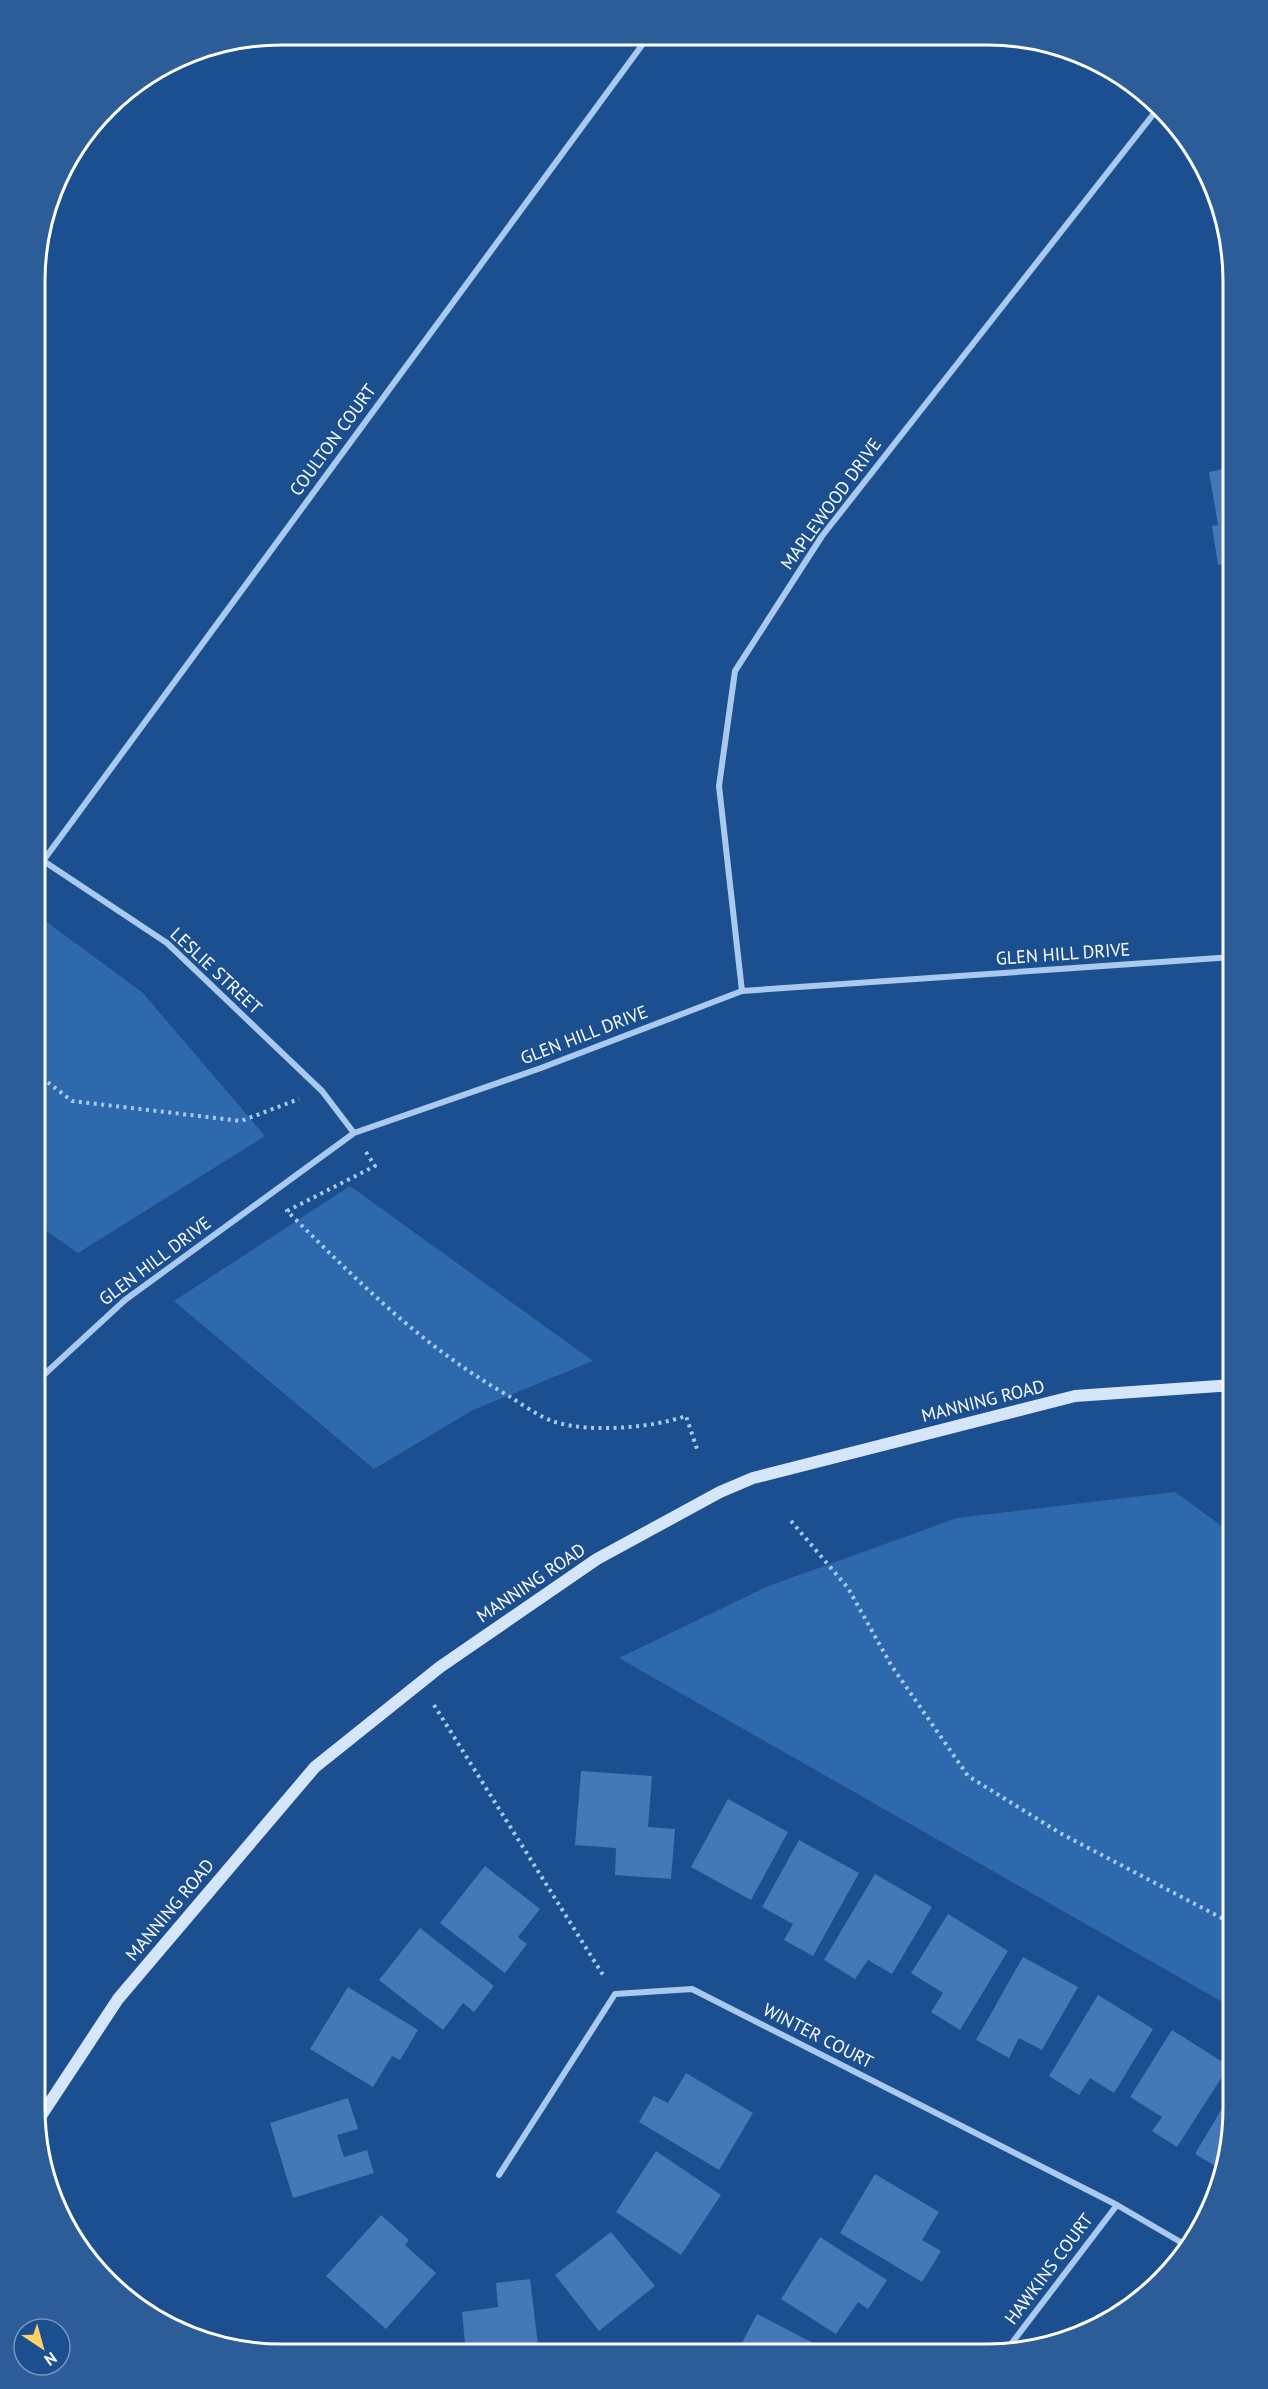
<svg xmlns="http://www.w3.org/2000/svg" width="1268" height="2389" viewBox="0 0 1268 2389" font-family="'PT Sans',sans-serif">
<rect width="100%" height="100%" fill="#1b4f8f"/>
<path fill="#2e69ad" d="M36,914L143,993L265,1136L78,1253L35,1223Z
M350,1186L593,1361L473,1410L374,1469L174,1301Z
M1175,1492L1233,1534V2008L619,1658L766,1587L957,1518Z"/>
<path fill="#4478b7" d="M1233,457V563L1218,565L1212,526L1218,525L1209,472L1220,470L1228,458Z
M581,1771L652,1776L648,1827L675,1829L671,1879L615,1875L616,1848L575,1845Z
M728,1799L788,1832L751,1900L691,1867Z
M799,1840L859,1873L813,1956L784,1940L793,1924L762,1907Z
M485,1866L540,1909L518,1937L527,1944L505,1973L440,1923Z
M875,1874L932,1907L892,1974L868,1960L855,1979L824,1960Z
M948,1914L1008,1951L960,2030L931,2012L943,1993L911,1973Z
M420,1928L494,1986L474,2012L463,2003L443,2030L379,1980Z
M1023,1957L1078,1987L1042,2050L1019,2038L1009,2058L976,2040Z
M348,1987L418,2030L400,2060L392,2056L373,2087L310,2049Z
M1098,1995L1153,2029L1114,2093L1090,2078L1079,2095L1049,2076Z
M1172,2030L1229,2066L1177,2147L1152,2131L1162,2117L1130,2097Z
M686,2073L753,2113L719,2170L639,2122L654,2096L668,2103Z
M1233,2090V2125L1222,2170L1195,2154Z
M348,2098L358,2129L337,2135L344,2157L367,2150L374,2173L293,2198L270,2123Z
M656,2151L721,2195L681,2255L616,2212Z
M875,2174L939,2212L922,2240L941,2251L922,2282L840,2233Z
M381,2215L409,2240L405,2245L436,2273L386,2329L326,2276Z
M611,2232L655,2286L599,2331L555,2275Z
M820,2237L887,2280L868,2309L858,2302L836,2334L781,2299Z
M530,2279L539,2353H466L462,2312L498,2307L496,2283Z
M757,2314L821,2347L817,2354H736Z"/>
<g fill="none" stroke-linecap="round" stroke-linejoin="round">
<path stroke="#a9c9ee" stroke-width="4" stroke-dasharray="3 4.5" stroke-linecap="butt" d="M36,1073L72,1101L241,1121L299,1099
M366,1152L375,1166L287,1211C359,1282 419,1344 507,1395C522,1404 539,1417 555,1422C591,1433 651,1428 686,1416L697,1449
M791,1521L848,1588L891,1665L968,1776L1060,1833L1233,1924
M434,1705L603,1975"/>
<path stroke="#a9c9ee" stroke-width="6" d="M36,856L167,943L322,1091L354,1133
M43,861L648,37
M742,991L719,786L735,671L822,536L1159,107
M35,1383L125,1300L354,1133L541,1068L742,991L1233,957
M499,2175L615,1994L692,1989L1117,2205L1189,2247
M1005,2352L1117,2205"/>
<path stroke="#d6e6fa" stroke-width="12" d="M37,2122L118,1999L315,1767L440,1667L597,1559L720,1492L753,1478L1075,1396L1233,1385"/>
</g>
<g text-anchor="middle" stroke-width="4.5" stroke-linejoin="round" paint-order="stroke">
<g font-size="18" fill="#fff" stroke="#1b4f8f">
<text transform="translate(333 440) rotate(-54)" y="6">COULTON COURT</text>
<text transform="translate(831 504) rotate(-54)" y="6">MAPLEWOOD DRIVE</text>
<text transform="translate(1063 954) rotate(-4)" y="6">GLEN HILL DRIVE</text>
<text transform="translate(216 971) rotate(43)" y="6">LESLIE STREET</text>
<text transform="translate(584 1035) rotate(-21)" y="6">GLEN HILL DRIVE</text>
<text transform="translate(155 1261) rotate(-37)" y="6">GLEN HILL DRIVE</text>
<text transform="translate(983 1401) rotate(-14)" y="6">MANNING ROAD</text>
<text transform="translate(531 1583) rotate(-34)" y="6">MANNING ROAD</text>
<text transform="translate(170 1910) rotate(-50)" y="6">MANNING ROAD</text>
<text transform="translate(818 2036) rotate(27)" y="6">WINTER COURT</text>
<text transform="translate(1049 2269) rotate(-53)" y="6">HAWKINS COURT</text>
</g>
</g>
<path d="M0 0H1268V2389H0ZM281 45H987A236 236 0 0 1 1223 281V2108A236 236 0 0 1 987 2344H281A236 236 0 0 1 45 2108V281A236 236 0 0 1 281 45Z" fill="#2d5d98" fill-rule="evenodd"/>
<path fill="none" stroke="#fff" stroke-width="3" d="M281 45H987A236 236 0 0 1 1223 281V2108A236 236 0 0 1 987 2344H281A236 236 0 0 1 45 2108V281A236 236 0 0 1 281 45Z"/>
<g transform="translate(42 2347) rotate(144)"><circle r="28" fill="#1b4f8f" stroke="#7695bc" stroke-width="1.5"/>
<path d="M0-4.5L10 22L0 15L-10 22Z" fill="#ffd166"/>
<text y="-9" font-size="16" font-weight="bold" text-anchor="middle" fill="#ffffff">N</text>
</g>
</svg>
